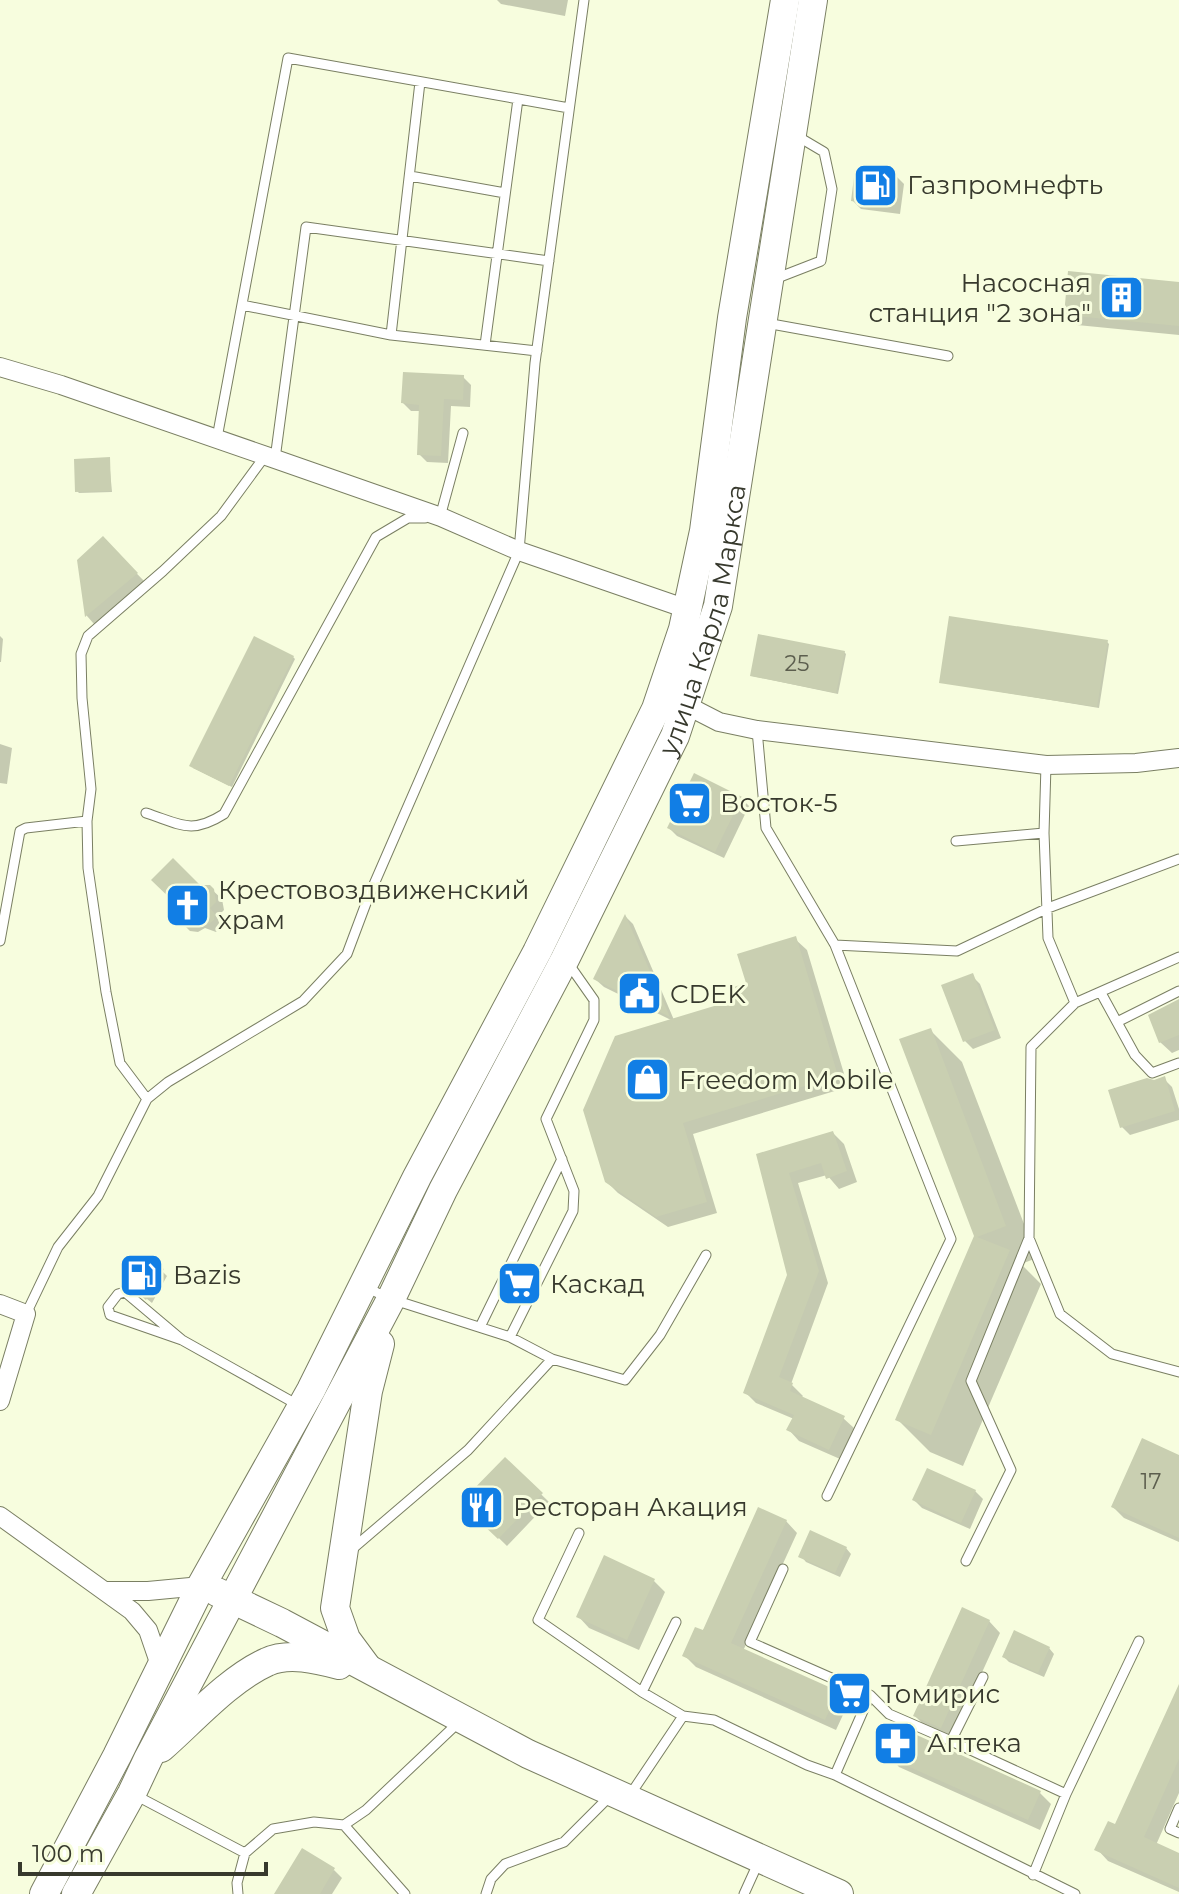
<svg xmlns="http://www.w3.org/2000/svg" width="1179" height="1894" viewBox="0 0 1179 1894" font-family="Montserrat,sans-serif">
<rect width="100%" height="100%" fill="#f7fdde"/>
<path fill="#0003" d="M497,0H568L565,16L501,4Z
M896,176L904,184L900,214L861,209L853,201Z
M1179,284V335L1077,325L1066,314Z
M463,377L471,385L470,407L451,406L448,463L427,462L419,454L421,411H411L403,403Z
M109,459L112,492L79,493L77,491Z
M103,539L145,582L94,624L87,616L79,561Z
M0,636L3,639L1,662H0Z
M1107,642L1109,644L1099,708L941,682Z
M844,652L846,654L838,694L752,676Z
M293,657L295,659L232,787L193,768Z
M0,744L12,748L7,784L0,783Z
M741,798L749,806L724,858L677,836L669,828Z
M209,887L222,899L224,910L217,917L221,928L216,932L205,928L198,932L190,931L178,919Z
M626,917L633,924L674,1020L737,1002L748,985L795,939L807,950L848,1087L693,1134L717,1213L668,1227L618,1193L606,1181L673,1021L604,987L595,979Z
M972,976L980,984L1001,1038L973,1049L965,1041Z
M1179,1002V1050L1172,1053L1160,1042Z
M930,1030L962,1062L1037,1258L1021,1264L1041,1284L963,1466L930,1452L898,1420L976,1236Z
M1164,1079L1172,1087L1179,1109V1120L1130,1135L1122,1127L1154,1082Z
M833,1133L844,1144L857,1182L839,1189L827,1175L798,1183L828,1283L791,1384L803,1396L801,1398L843,1418L854,1428L840,1459L799,1441L789,1430L794,1419L756,1403L745,1392L789,1275L758,1155Z
M162,1271L167,1276L152,1303L136,1290H127L123,1285Z
M1179,1457V1542L1124,1518L1113,1507Z
M505,1459L549,1502L507,1546L463,1503Z
M975,1491L983,1499L970,1529L922,1508L914,1500Z
M786,1521L797,1533L743,1651L837,1693L848,1704L836,1730L696,1667L684,1655Z
M846,1548L851,1554L840,1577L806,1562L801,1556Z
M654,1581L665,1592L639,1650L589,1628L578,1616Z
M989,1621L1000,1633L952,1738L926,1727L915,1716Z
M1049,1648L1054,1654L1044,1677L1009,1662L1004,1657Z
M1179,1707V1793L1156,1845L1179,1855V1892L1108,1861L1097,1849L1116,1827Z
M888,1755L1040,1793L1051,1804L1040,1830L899,1767Z
M334,1870L342,1878L332,1894H276Z"/>
<path fill="#c9cfb1" d="M855,169L897,174L893,207L851,201Z
M1068,271L1179,282V326L1064,315Z
M403,372L464,375L463,400L444,399L441,456L417,455L419,405L401,403Z
M110,457L111,491L75,492L74,459Z
M103,536L138,573L85,617L77,560Z
M949,616L1108,640L1097,707L939,683Z
M758,634L845,651L836,693L750,676Z
M254,636L294,656L229,786L189,766Z
M694,773L742,797L715,852L667,828Z
M173,858L200,885H210L214,889L216,902L210,908L215,914L214,920L207,925L196,921L188,925L180,923L176,920L177,905L151,880Z
M625,914L670,1017L593,979Z
M796,936L838,1076L683,1123L707,1202L656,1217L605,1182L583,1110L615,1036L734,1000L731,988L746,983L737,954Z
M973,973L995,1030L963,1042L941,985Z
M1179,999V1035L1159,1043L1148,1015Z
M931,1028L1006,1226L977,1237L1010,1250L931,1435L895,1420L974,1236L899,1039Z
M1165,1076L1175,1111L1120,1128L1108,1090L1147,1078L1154,1080Z
M833,1131L847,1171L826,1179L821,1163L789,1173L819,1271L779,1377L793,1383L790,1391L845,1416L829,1450L786,1430L794,1415L743,1393L787,1275L756,1154Z
M138,1254L164,1269L146,1300L129,1286L120,1285Z
M1142,1438L1179,1455V1538L1111,1507Z
M505,1457L543,1493L498,1539L460,1503Z
M927,1468L976,1490L961,1523L912,1500Z
M758,1507L787,1520L731,1643L838,1691L825,1720L682,1656L695,1627L703,1630Z
M810,1530L847,1547L835,1573L798,1557Z
M604,1555L655,1579L627,1640L576,1617Z
M962,1607L990,1620L941,1728L913,1716Z
M1014,1630L1050,1647L1038,1673L1002,1657Z
M1179,1684V1759L1144,1837L1179,1853V1888L1094,1850L1108,1821L1115,1824Z
M899,1727L1041,1791L1028,1820L885,1756Z
M302,1848L335,1868L320,1894H274Z"/>
<g fill="none" stroke-linecap="round" stroke-linejoin="round">
<defs>
<path id="service" d="M420,82L391,335L537,351
M410,176L505,193
M772,280L821,261L832,189L824,152L797,136
M242,305L391,335
M766,323L948,356
M485,345L518,99
M217,438L288,58L569,108
M275,459L306,227L549,261
M440,517L463,433
M757,730L766,828L835,945L951,1239L827,1496
M146,813C180,824 191,835 224,814L376,537L408,518H425
M956,841L1044,833
M0,941L20,831L26,828L87,821
M835,945L957,951L1048,908L1179,859
M1101,993L1135,1055L1152,1073L1179,1063
M1075,1003L1179,957
M1117,1022L1179,991
M147,1099L120,1063L106,992L88,868L87,821L91,789L82,698L81,654L88,636L163,571L221,516L265,456
M1029,1238L1060,1314L1112,1354L1179,1372
M367,1288L391,1299L510,1337L552,1359L625,1380L660,1335L706,1255
M26,1314L58,1247L98,1196L147,1099L168,1082L303,1001L347,954L368,898L519,551L535,363L584,0
M480,1327L562,1159
M510,1337L573,1211L574,1191L546,1119L594,1020V1000L568,963
M182,1340L110,1315L108,1307L118,1294L125,1292L182,1340L298,1405
M579,1533L538,1620L642,1692L683,1716
M351,1550L468,1450L552,1359
M966,1561L1011,1470L971,1381L1029,1238L1031,1047L1075,1003L1048,938L1044,833L1046,765
M983,1677L951,1741L1066,1794L1033,1875
M642,1692L676,1622
M870,1695L889,1714L951,1741
M835,1775L1075,1894
M1066,1794L1139,1641
M135,1795L245,1853L273,1829L314,1822L344,1825L366,1810L460,1721
M630,1795L683,1716L714,1720L807,1765L835,1775L870,1695L750,1642L783,1569
M1179,1808L1170,1829L1179,1833
M344,1825L405,1894
M238,1894L237,1883L245,1853
M486,1894L491,1879L505,1864L564,1842L610,1796
M744,1894L759,1861"/>
<path id="minor" d="M0,367L61,385L275,459L441,517L519,551L687,609
M678,701L719,722L757,730L1046,765L1136,763L1179,758
M0,1304L26,1314L0,1401
M0,1516L132,1611L148,1630L160,1665
M104,1591H148L201,1586"/>
<g id="primary">
<path d="M217,1592L282,1623L528,1754L839,1894"/>
<path d="M366,1666L346,1639L335,1608L368,1391L380,1344"/>
<path d="M161,1748C192,1721 229,1679 267,1662C288,1652 317,1659 339,1665"/>
<path d="M44,1894L117,1756L201,1586L311,1390L417,1177L537,952L656,709L683,629L704,531L732,318L785,0"/>
<path id="s1" d="M76,1894L132,1793L148,1759L391,1299L443,1190L565,959L675,736L718,606L813,0"/>
</g>
</defs>
<use href="#service" stroke="#7a7f63" stroke-width="11"/>
<use href="#minor" stroke="#7a7f63" stroke-width="20"/>
<use href="#primary" stroke="#7a7f63" stroke-width="30"/>
<use href="#service" stroke="#fff" stroke-width="9"/>
<use href="#minor" stroke="#fff" stroke-width="18"/>
<use href="#primary" stroke="#fff" stroke-width="28"/>
</g>
<defs>
<symbol id="fuel-square" viewBox="-11 -11 22 22"><rect x="-9" y="-9" width="18" height="18" rx="4" fill="#117ee5" stroke="#f7fdde"/><path d="M-5.5-6h7V0h2V4h1.3V-2.5L3-4.5l.8-.8L6-3V5H2.5V1h-1V6h-7ZM-4.2-4.7v3.2H.2V-4.7Z" fill="#fff"/></symbol>
<symbol id="building-square" viewBox="-11 -11 22 22"><rect x="-9" y="-9" width="18" height="18" rx="4" fill="#117ee5" stroke="#f7fdde"/><path d="M-4-6H4V6H1V3H-1V6H-4ZM-2.5-4.3h1.7v1.8h-1.7ZM.8-4.3h1.7v1.8H.8ZM-2.5-1h1.7V.8h-1.7ZM.8-1h1.7V.8H.8Z" fill="#fff"/></symbol>
<symbol id="supermarket-square" viewBox="-11 -11 22 22"><rect x="-9" y="-9" width="18" height="18" rx="4" fill="#117ee5" stroke="#f7fdde"/><path d="M-6-5.5h2.5l.6 2H6L4.5 2H-2.5L-4.4-4H-6ZM-1.5 3.2a1.3 1.3 0 1 0 .1 0ZM3 3.2a1.3 1.3 0 1 0 .1 0Z" fill="#fff"/></symbol>
<symbol id="church-square" viewBox="-11 -11 22 22"><rect x="-9" y="-9" width="18" height="18" rx="4" fill="#117ee5" stroke="#f7fdde"/><path d="M-1.2-6h2.4v3.5h3.3v2.4h-3.3V6h-2.4V-.1h-3.3v-2.4h3.3Z" fill="#fff"/></symbol>
<symbol id="civic-square" viewBox="-11 -11 22 22"><rect x="-9" y="-9" width="18" height="18" rx="4" fill="#117ee5" stroke="#f7fdde"/><path d="M-.6-6.5H3V-4.5H.6V-3L4-1V1h2V6H-6V1h2V-1L-.6-3ZM-1.2 2.5V6h2.4V2.5Z" fill="#fff"/></symbol>
<symbol id="shop-square" viewBox="-11 -11 22 22"><rect x="-9" y="-9" width="18" height="18" rx="4" fill="#117ee5" stroke="#f7fdde"/><path d="M-5-2.5h2.3a2.7 3.5 0 0 1 5.4 0H5L5.5 6h-11ZM-1.5-2.5h3a1.5 2.3 0 0 0-3 0Z" fill="#fff"/></symbol>
<symbol id="restaurant-square" viewBox="-11 -11 22 22"><rect x="-9" y="-9" width="18" height="18" rx="4" fill="#117ee5" stroke="#f7fdde"/><path d="M-5-6h1v4h1v-4h1v4h1v-4h1v5L-1.5 .5V6h-2V.5L-5-1ZM5-6V6H3V1.5H1.5Q1.5-4 5-6Z" fill="#fff"/></symbol>
<symbol id="pharmacy-square" viewBox="-11 -11 22 22"><rect x="-9" y="-9" width="18" height="18" rx="4" fill="#117ee5" stroke="#f7fdde"/><path d="M-2-6h4v4h4v4h-4v4h-4v-4h-4v-4h4Z" fill="#fff"/></symbol>
</defs>
<g fill-rule="evenodd">
<use href="#fuel-square" x="850" y="160" width="51" height="51"/>
<use href="#building-square" x="1096" y="272" width="51" height="51"/>
<use href="#supermarket-square" x="664" y="778" width="51" height="51"/>
<use href="#church-square" x="162" y="880" width="51" height="51"/>
<use href="#civic-square" x="614" y="968" width="51" height="51"/>
<use href="#shop-square" x="622" y="1054" width="51" height="51"/>
<use href="#fuel-square" x="116" y="1250" width="51" height="51"/>
<use href="#supermarket-square" x="494" y="1258" width="51" height="51"/>
<use href="#restaurant-square" x="456" y="1482" width="51" height="51"/>
<use href="#supermarket-square" x="824" y="1668" width="51" height="51"/>
<use href="#pharmacy-square" x="870" y="1718" width="51" height="51"/>
</g>
<g text-anchor="middle" stroke-width="6" stroke-linejoin="round" paint-order="stroke">
<g font-size="22" fill="#5c5e4e">
<text x="797" y="671">25</text>
<text x="1151" y="1489">17</text>
</g>
<g font-size="26" fill="#37392d" stroke="#f7fdde" text-anchor="start">
<text x="907" y="194">Газпромнефть</text>
<text x="1091" y="292" text-anchor="end">Насосная<tspan x="1091" dy="30">станция "2 зона"</tspan></text>
<text x="720" y="812">Восток-5</text>
<text x="218" y="899">Крестовоздвиженский<tspan x="218" dy="30">храм</tspan></text>
<text x="670" y="1003">CDEK</text>
<text x="679" y="1089">Freedom Mobile</text>
<text x="173" y="1284">Bazis</text>
<text x="550" y="1293">Каскад</text>
<text x="513" y="1516">Ресторан Акация</text>
<text x="881" y="1703">Томирис</text>
<text x="927" y="1752">Аптека</text>
</g>
<g font-size="26" fill="#37392d" stroke="#f7fdde">
<text dy="9" stroke="none"><textPath href="#s1" startOffset="1424">улица Карла Маркса</textPath></text>
</g>
</g>
<path d="M20 1862v12h246v-12" fill="none" stroke="#37392d" stroke-width="4"/>
<text x="32" y="1862" font-size="24" fill="#37392d" stroke="#f7fdde" stroke-width="6" paint-order="stroke">100 m</text>
</svg>
